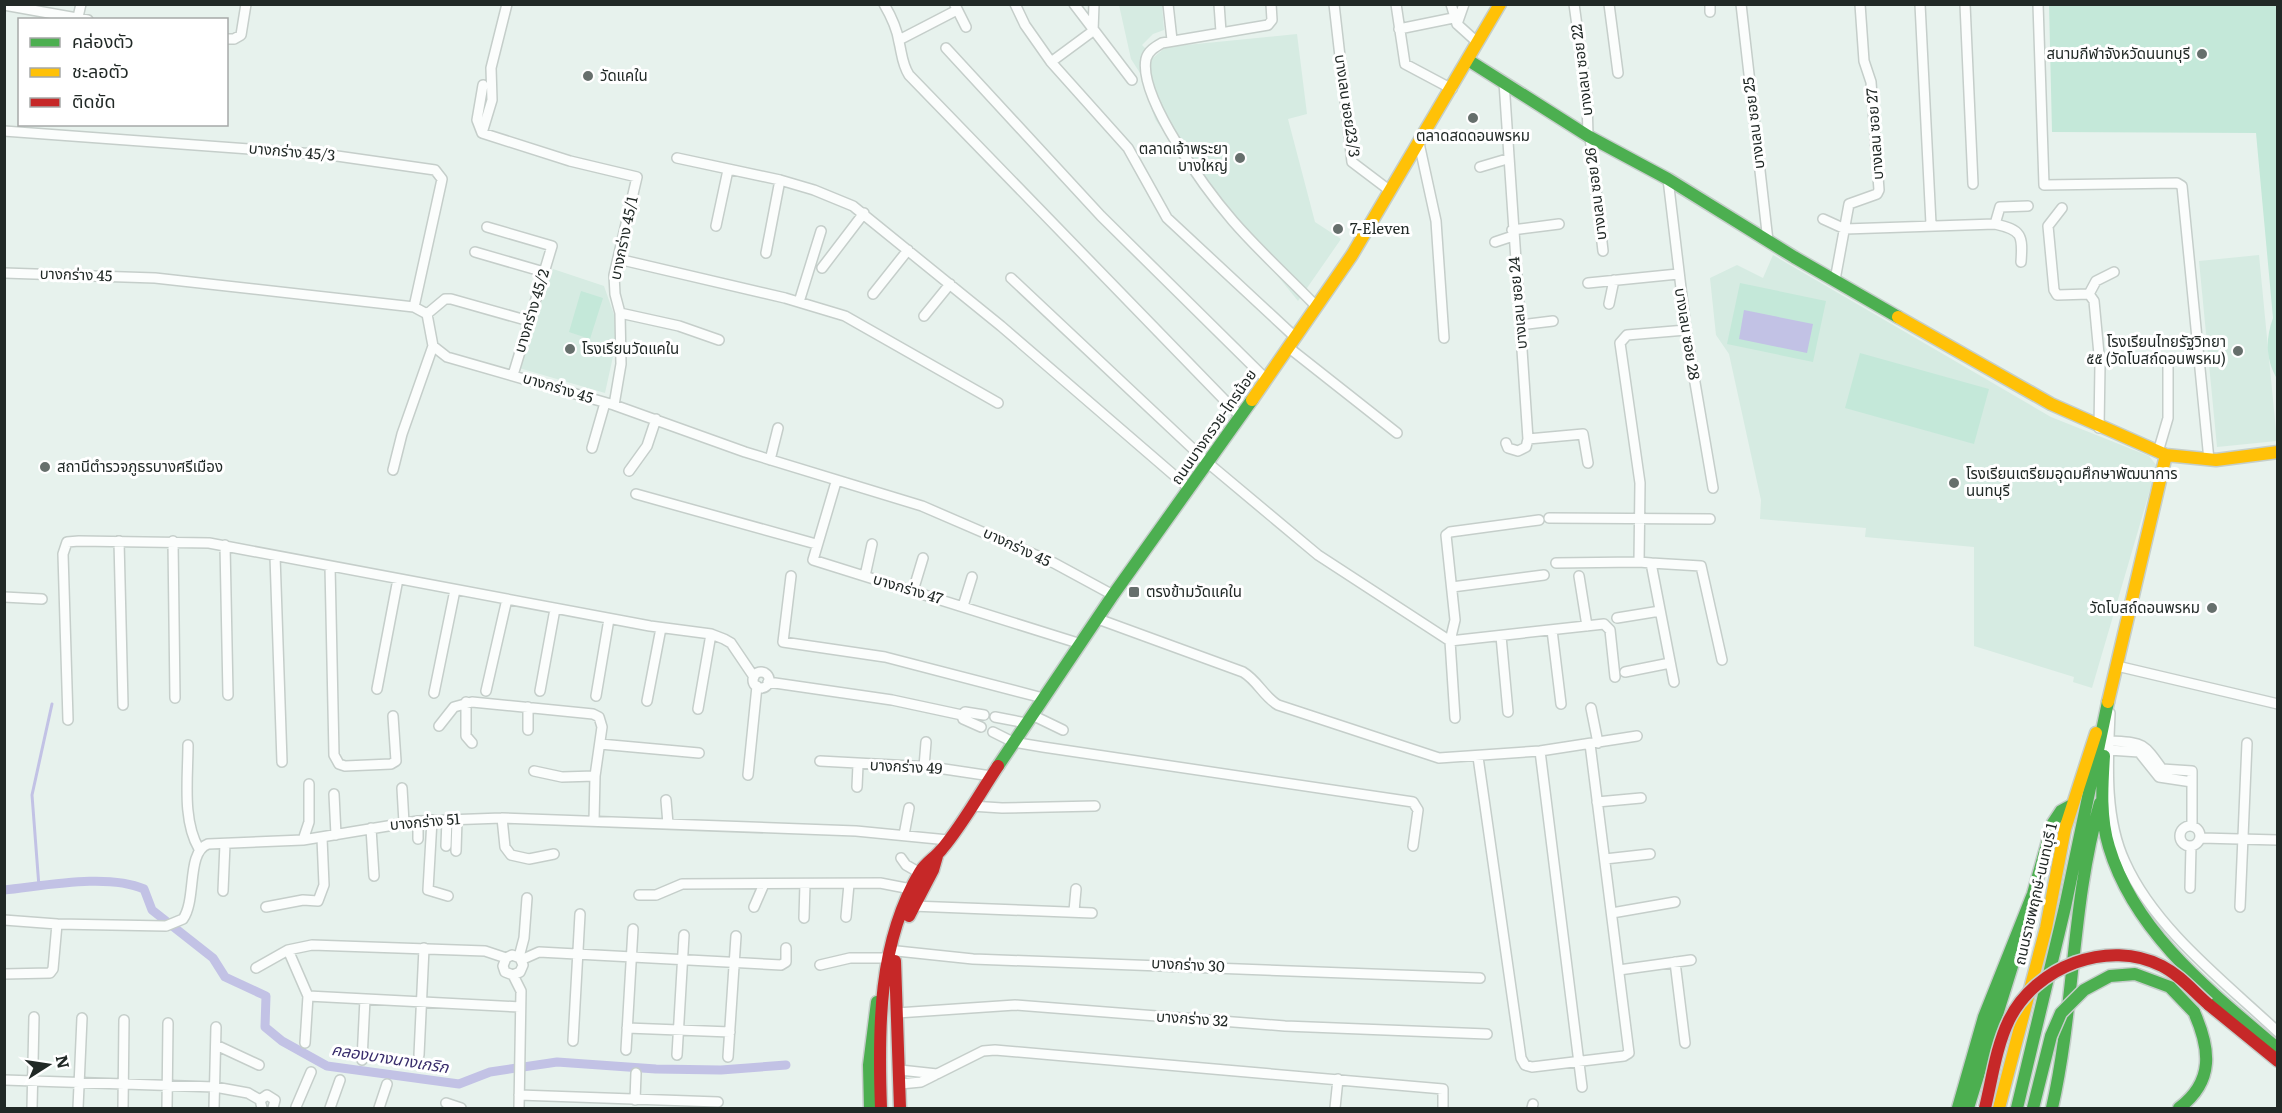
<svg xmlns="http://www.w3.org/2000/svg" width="2282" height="1113" viewBox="0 0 2282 1113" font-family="Literata,'Noto Sans Thai',serif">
<rect width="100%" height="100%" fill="#e7f2ed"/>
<path fill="#d6ebe2" d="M1119,5H1162L1164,30L1153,34L1142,45L1154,57L1166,47L1297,34L1307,114L1288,119L1315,222L1341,239L1298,301L1259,253L1208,198L1155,119L1140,73L1131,59Z
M1773,255L2051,417L2149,456L2157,466L2092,688L2073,682L2074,677L1974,646V547L1865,537L1866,528L1760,519L1761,500L1729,354L1716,335L1710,278L1737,265L1763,278Z
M2259,255L2277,441L2217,447L2199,261Z
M553,269L604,286L619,329L605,393L519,368Z"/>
<path fill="#c4e8d9" d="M2049,5H2277V379C2266,360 2265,340 2273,318L2256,133L2052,132Z
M1740,283L1826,301L1813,362L1727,344Z
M581,291L603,298L590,339L569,332Z
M1860,353L1989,389L1974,444L1845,408Z"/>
<path fill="#c2c2e5" d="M1744,310L1813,324L1807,353L1739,339Z"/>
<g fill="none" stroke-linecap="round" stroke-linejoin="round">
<path stroke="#c2c2e5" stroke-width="3" d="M39,887L32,795L52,704"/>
<path stroke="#c2c2e5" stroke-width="9" d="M4,890C44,886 107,873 144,889L152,910L213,958L225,977L266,996L265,1027L282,1041L327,1066L459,1084L490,1072L557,1062L656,1069L721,1070L786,1065"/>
<defs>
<path id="street" d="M507,4L491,68L492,100L482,133L570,161L637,177L614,275L615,294L620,313L621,364L614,405
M884,4C891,16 897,28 899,42C902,54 902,64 909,75L1241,417
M1015,4L1025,25L1051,62L1128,148L1167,218L1295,337
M1074,4L1132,80
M1168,4L1172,40
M1219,4L1221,32
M1271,4L1272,20L1268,25L1162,43C1155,47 1148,51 1146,59C1138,98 1208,192 1233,221C1259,251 1289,278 1316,306
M1334,4L1352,162L1389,190
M1396,4L1405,64L1452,89
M1451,4L1457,24L1478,43
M1574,4L1587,98L1588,136
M1609,4L1618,73
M1710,4V12
M1741,4L1768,241
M1920,4L1931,224
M1965,4L1973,184
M2038,4L2044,185L2177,183L2182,186L2209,460
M4,5L88,20
M955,5L966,27
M78,17L81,4
M1457,24L1464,4
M1399,29L1453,18
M226,39H234L241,35L246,4
M899,40L957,10
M946,48L1101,216L1266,379
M1051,62L1093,31L1094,4
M1504,82L1528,439L1583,434L1588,463
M4,131L330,155L435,170L442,179L441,184L414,307
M482,133L477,120L483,85
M1590,137L1603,251
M1419,143L1436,221L1444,338
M677,158L780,180L814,190L853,206L1001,326L1190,489
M1480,167L1507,159
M1668,179L1686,330L1713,488
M2062,208L2048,226L2054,290L2057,295L2089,294L2094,301L2100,365L2099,428
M1823,219L1845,229L1995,224C2022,230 2023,235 2021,262
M1995,224L2000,207L2028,206
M716,226L728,170
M487,227L552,246L513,375
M1512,230L1559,224
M1495,242L1513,236
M475,252L544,272
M766,253L780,180
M618,259L785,298L845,316L998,403
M822,268L864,213
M4,273L155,278L414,307L427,314L433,346L447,357L614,405L745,452L922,506L1054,563L1113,595
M1011,278L1208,463L1318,555L1450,641L1455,620L1446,535L1450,532L1539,520
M1835,280L1849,204L1877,194L1879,190L1871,82L1864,61L1860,4
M1588,283L1678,274
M873,294L908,250
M2089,294L2096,281L2114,272
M799,302L821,231
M1609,304L1614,280
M620,313L679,326L719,340
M427,314L445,299H451L529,321
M924,316L950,284
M1520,325L1553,321
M1288,347L1397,433
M1506,443L1508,448L1518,451L1526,447L1528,439
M592,448L605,403
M2158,452L2168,418V362
M770,460L778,428
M393,470L402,434L433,346
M629,471L647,446L656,419
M836,482L813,560L1081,644
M636,494L816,544
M1549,518L1710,519
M119,541L123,705
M173,541L175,698
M225,545L228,695
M275,556L282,762
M1556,563L1639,562
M1651,563L1701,566L1722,660
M330,566L334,755L339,764L345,766L391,764L396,761L393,716
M791,576L783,642L885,657L1043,698
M865,576L872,544
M1579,576L1587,626
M1452,587L1544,575
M913,591L923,558
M4,597L42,599
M963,606L972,577
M1617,618L1660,611
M1098,619L1243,672C1258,681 1263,696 1278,705L1439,758L1540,751L1637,736
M1552,630L1561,704
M1501,636L1508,712
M2117,666L2278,704
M1625,672L1670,663
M753 680a8 8 0 1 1 16 0a8 8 0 1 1-16 0Z
M768,682L892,700L962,715L965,712L984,715
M1674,682L1651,563L1639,562L1640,483L1620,343L1627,335L1686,330
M377,689L398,579
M486,691L507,599
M540,691L555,609
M434,693L455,590
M596,696L609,619
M647,701L661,628
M466,702V736L472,743
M1591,708L1598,743
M698,709L711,634
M2110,713C2108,761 2104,817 2125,862C2155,929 2225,982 2278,1032
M962,715L963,719L981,727
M1032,715L1063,730
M995,717L1026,723
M1455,718L1450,641L1604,624L1610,630L1615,677
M68,720L63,554L67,542L79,541L209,543L650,626L711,634L724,639L731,643L754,677
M439,726L454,707L472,702L593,714L599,717L602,727L595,776L594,821
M528,730V707
M993,732L1013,742L1043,747L1413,802L1418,810L1413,846
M2109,741C2143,743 2142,741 2162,769L2192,771V825
M600,744L699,753
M188,745C188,778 182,820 199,849
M2109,750L2139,752L2159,777L2192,782
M1540,751L1582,1087
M1478,757L1521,1058L1525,1065L1532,1067L1624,1056L1629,1053L1590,744
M820,761L931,767L991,776
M924,767L926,742
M534,771L562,777L595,776
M748,775L757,686
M857,787L858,765
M402,788L404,823
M334,794L336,835
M666,800L668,824
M1597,802L1641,798
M971,806L1002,808L1095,806
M502,818L505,847L511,855L529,859L554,854
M432,820L428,890L448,896
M2180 836a10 10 0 1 1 20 0a10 10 0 1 1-20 0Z
M371,828L374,876
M904,835L909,808
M2201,838L2278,840
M418,839V821
M303,840L309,822V784
M446,846L447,819
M456,851L457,819
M901,858L906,865L920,873
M1605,859L1650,854
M2190,888L2191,846
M223,891L225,844
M639,895H656L682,884L880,883L911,889
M912,906L1092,913
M266,907L303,900L318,901L324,885L322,838
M754,907L764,884
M2240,907L2247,743
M1074,911L1076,889
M1612,913L1675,902
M846,917L849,884
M804,918L805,884
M4,920L57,924
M288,950L308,996L305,1043
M897,951L973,959L1480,978
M519,957L524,938L527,898
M521,960L539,952L781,965L786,962V948
M1675,962L1685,1043
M820,965L850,958H889
M256,968L288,950L312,945L485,951L506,958
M1619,970L1691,960
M4,974L50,973L53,969L57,924L166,926L183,919C197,899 186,852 208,844L303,840L418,821L502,818L856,831L948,840
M513,975L520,972L523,965L520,958L512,955L506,958L503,966L505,972L513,975L521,991L519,1108
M308,996L520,1007
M897,1013L1015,1005L1285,1026L1487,1034
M627,1028L730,1032
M573,1041L580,914
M216,1045L259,1065
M626,1050L633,929
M419,1055L424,948
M677,1055L684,935
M728,1057L736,936
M362,1060L365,999
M900,1070L937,1074L983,1051L995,1050L1443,1089V1108
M4,1080L215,1087L248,1093L260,1100
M900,1084L921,1082L935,1075
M519,1095L718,1102
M635,1100L636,1073
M446,1103L461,1108
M296,1107L311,1072
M32,1108L34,1017
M78,1108L82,1018
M123,1108L124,1020
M167,1108L168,1023
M214,1108L216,1027
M262,1108L260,1100L267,1095L275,1100L273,1108
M330,1108L340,1080
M379,1108L387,1084
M1335,1108L1338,1079
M1532,1108L1533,1104"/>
<path id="fast" d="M1468,60L1588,136L1668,179L1794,257L1898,317
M2104,756C2102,786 2100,818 2109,847C2135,934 2212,993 2278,1049
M998,766L1113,595L1252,400
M870,1108L869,1065L877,1002
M1958,1108L1984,1017L2033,894L2053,823L2061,811L2072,805
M1968,1108L2013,963
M2017,1108L2065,907L2108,702
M2052,1108C2075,1007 2071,903 2100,803
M2179,1108C2215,1081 2210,1048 2194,1012"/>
<path id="slow" d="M1898,317L2051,404L2166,455L2216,460L2278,452
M1252,400L1352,255L1500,4
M2108,702L2166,455
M1999,1108L2046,928L2065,829L2096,733"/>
<path id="jam" d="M909,916L933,870L937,856
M895,961L900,1108
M2208,1004L2278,1061
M881,1108C878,1029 878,942 920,872C926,862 935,858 942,849C963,824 980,793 998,766"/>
</defs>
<use href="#street" stroke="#c5ceca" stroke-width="12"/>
<use href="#fast" stroke="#c5ceca" stroke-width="15"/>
<use href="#slow" stroke="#c5ceca" stroke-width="15"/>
<use href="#jam" stroke="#c5ceca" stroke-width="15"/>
<use href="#street" stroke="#fbfdfc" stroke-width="9"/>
<use href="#fast" stroke="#4caf50" stroke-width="12"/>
<use href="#slow" stroke="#ffc107" stroke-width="12"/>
<use href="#jam" stroke="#c62828" stroke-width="12"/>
<defs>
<path id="fast-bridge" d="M2033,1108L2051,1036L2061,1013L2084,990L2110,976L2135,974L2170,987L2194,1012"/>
<path id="jam-bridge" d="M1985,1108C1992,1079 1996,1047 2009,1020C2035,967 2108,938 2162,966C2180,975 2193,991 2208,1004"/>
</defs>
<use href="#fast-bridge" stroke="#c5ceca" stroke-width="15" stroke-linecap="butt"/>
<use href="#jam-bridge" stroke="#c5ceca" stroke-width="15" stroke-linecap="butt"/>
<use href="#fast-bridge" stroke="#4caf50" stroke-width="12"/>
<use href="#jam-bridge" stroke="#c62828" stroke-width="12"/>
</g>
<g fill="#666f6c" stroke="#fff" stroke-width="2">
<circle cx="2202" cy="54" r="6"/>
<circle cx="588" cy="76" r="6"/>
<circle cx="1473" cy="118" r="6"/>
<circle cx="1240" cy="158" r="6"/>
<circle cx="1338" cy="229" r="6"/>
<circle cx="570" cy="349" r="6"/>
<circle cx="2238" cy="351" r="6"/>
<circle cx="45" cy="467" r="6"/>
<circle cx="1954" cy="483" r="6"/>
<rect x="1128" y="586" width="12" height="12" rx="3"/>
<circle cx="2212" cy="608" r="6"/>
</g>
<g text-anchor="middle" stroke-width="6" stroke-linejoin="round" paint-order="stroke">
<g font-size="15" fill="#212926" stroke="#fff" text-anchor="start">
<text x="2190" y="59" text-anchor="end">สนามกีฬาจังหวัดนนทบุรี</text>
<text x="600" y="81">วัดแคใน</text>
<text x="1473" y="141" text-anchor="middle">ตลาดสดดอนพรหม</text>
<text x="1228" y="154" text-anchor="end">ตลาดเจ้าพระยา<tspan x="1228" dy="17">บางใหญ่</tspan></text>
<text x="1350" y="234">7-Eleven</text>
<text x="2226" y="347" text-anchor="end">โรงเรียนไทยรัฐวิทยา<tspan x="2226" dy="17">๕๕ (วัดโบสถ์ดอนพรหม)</tspan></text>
<text x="582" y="354">โรงเรียนวัดแคใน</text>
<text x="57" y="472">สถานีตำรวจภูธรบางศรีเมือง</text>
<text x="1966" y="479">โรงเรียนเตรียมอุดมศึกษาพัฒนาการ<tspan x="1966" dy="17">นนทบุรี</tspan></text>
<text x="1146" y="597">ตรงข้ามวัดแคใน</text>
<text x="2200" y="613" text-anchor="end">วัดโบสถ์ดอนพรหม</text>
</g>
<g font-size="15" fill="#212926" stroke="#fff">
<text transform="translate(1582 70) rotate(-97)" y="5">บางเลน ซอย 22</text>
<text transform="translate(1347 106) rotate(82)" y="5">บางเลน ซอย23/3</text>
<text transform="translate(1754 123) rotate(-97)" y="5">บางเลน ซอย 25</text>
<text transform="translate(1875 134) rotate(-94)" y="5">บางเลน ซอย 27</text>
<text transform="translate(292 152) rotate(5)" y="5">บางกร่าง 45/3</text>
<text transform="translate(1596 194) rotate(-97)" y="5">บางเลน ซอย 26</text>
<text transform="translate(624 238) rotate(-78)" y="5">บางกร่าง 45/1</text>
<text transform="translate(76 275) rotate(2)" y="5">บางกร่าง 45</text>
<text transform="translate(1518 303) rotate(-95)" y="5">บางเลน ซอย 24</text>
<text transform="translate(532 311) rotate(-73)" y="5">บางกร่าง 45/2</text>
<text transform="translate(1687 334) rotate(81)" y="5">บางเลน ซอย 28</text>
<text transform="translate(558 388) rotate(17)" y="5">บางกร่าง 45</text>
<text transform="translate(1214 427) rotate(-55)" y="5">ถนนบางกรวย-ไทรน้อย</text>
<text transform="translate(1017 547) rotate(25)" y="5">บางกร่าง 45</text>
<text transform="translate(908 589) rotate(17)" y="5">บางกร่าง 47</text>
<text transform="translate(906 767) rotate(3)" y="5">บางกร่าง 49</text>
<text transform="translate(425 822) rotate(-5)" y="5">บางกร่าง 51</text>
<text transform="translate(2036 894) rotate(-77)" y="5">ถนนราชพฤกษ์-นนทบุรี 1</text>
<text transform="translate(1188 965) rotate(3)" y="5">บางกร่าง 30</text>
<text transform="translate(1192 1019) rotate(4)" y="5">บางกร่าง 32</text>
</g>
<g font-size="16" font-style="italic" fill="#382c6b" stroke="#fff">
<text transform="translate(390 1058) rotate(9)" y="6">คลองบางนางเกริก</text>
</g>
</g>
<rect width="2282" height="1113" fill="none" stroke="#212926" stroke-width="12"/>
<rect x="18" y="18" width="210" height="108" fill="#ffffff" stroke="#a6a9a8" stroke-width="1.5"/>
<rect x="30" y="38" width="30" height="9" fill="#4caf50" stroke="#a6a9a8" stroke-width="1.5"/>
<text x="72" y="48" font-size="18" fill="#212926">คล่องตัว</text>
<rect x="30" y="68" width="30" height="9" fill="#ffc107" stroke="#a6a9a8" stroke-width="1.5"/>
<text x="72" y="78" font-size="18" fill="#212926">ชะลอตัว</text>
<rect x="30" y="98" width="30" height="9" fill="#c62828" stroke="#a6a9a8" stroke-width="1.5"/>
<text x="72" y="108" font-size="18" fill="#212926">ติดขัด</text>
<g transform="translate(48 1065) rotate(78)" stroke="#ffffff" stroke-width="4.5" paint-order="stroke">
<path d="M0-4.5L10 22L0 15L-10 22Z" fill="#212926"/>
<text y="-9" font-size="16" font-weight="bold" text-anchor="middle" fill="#212926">N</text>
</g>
</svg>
